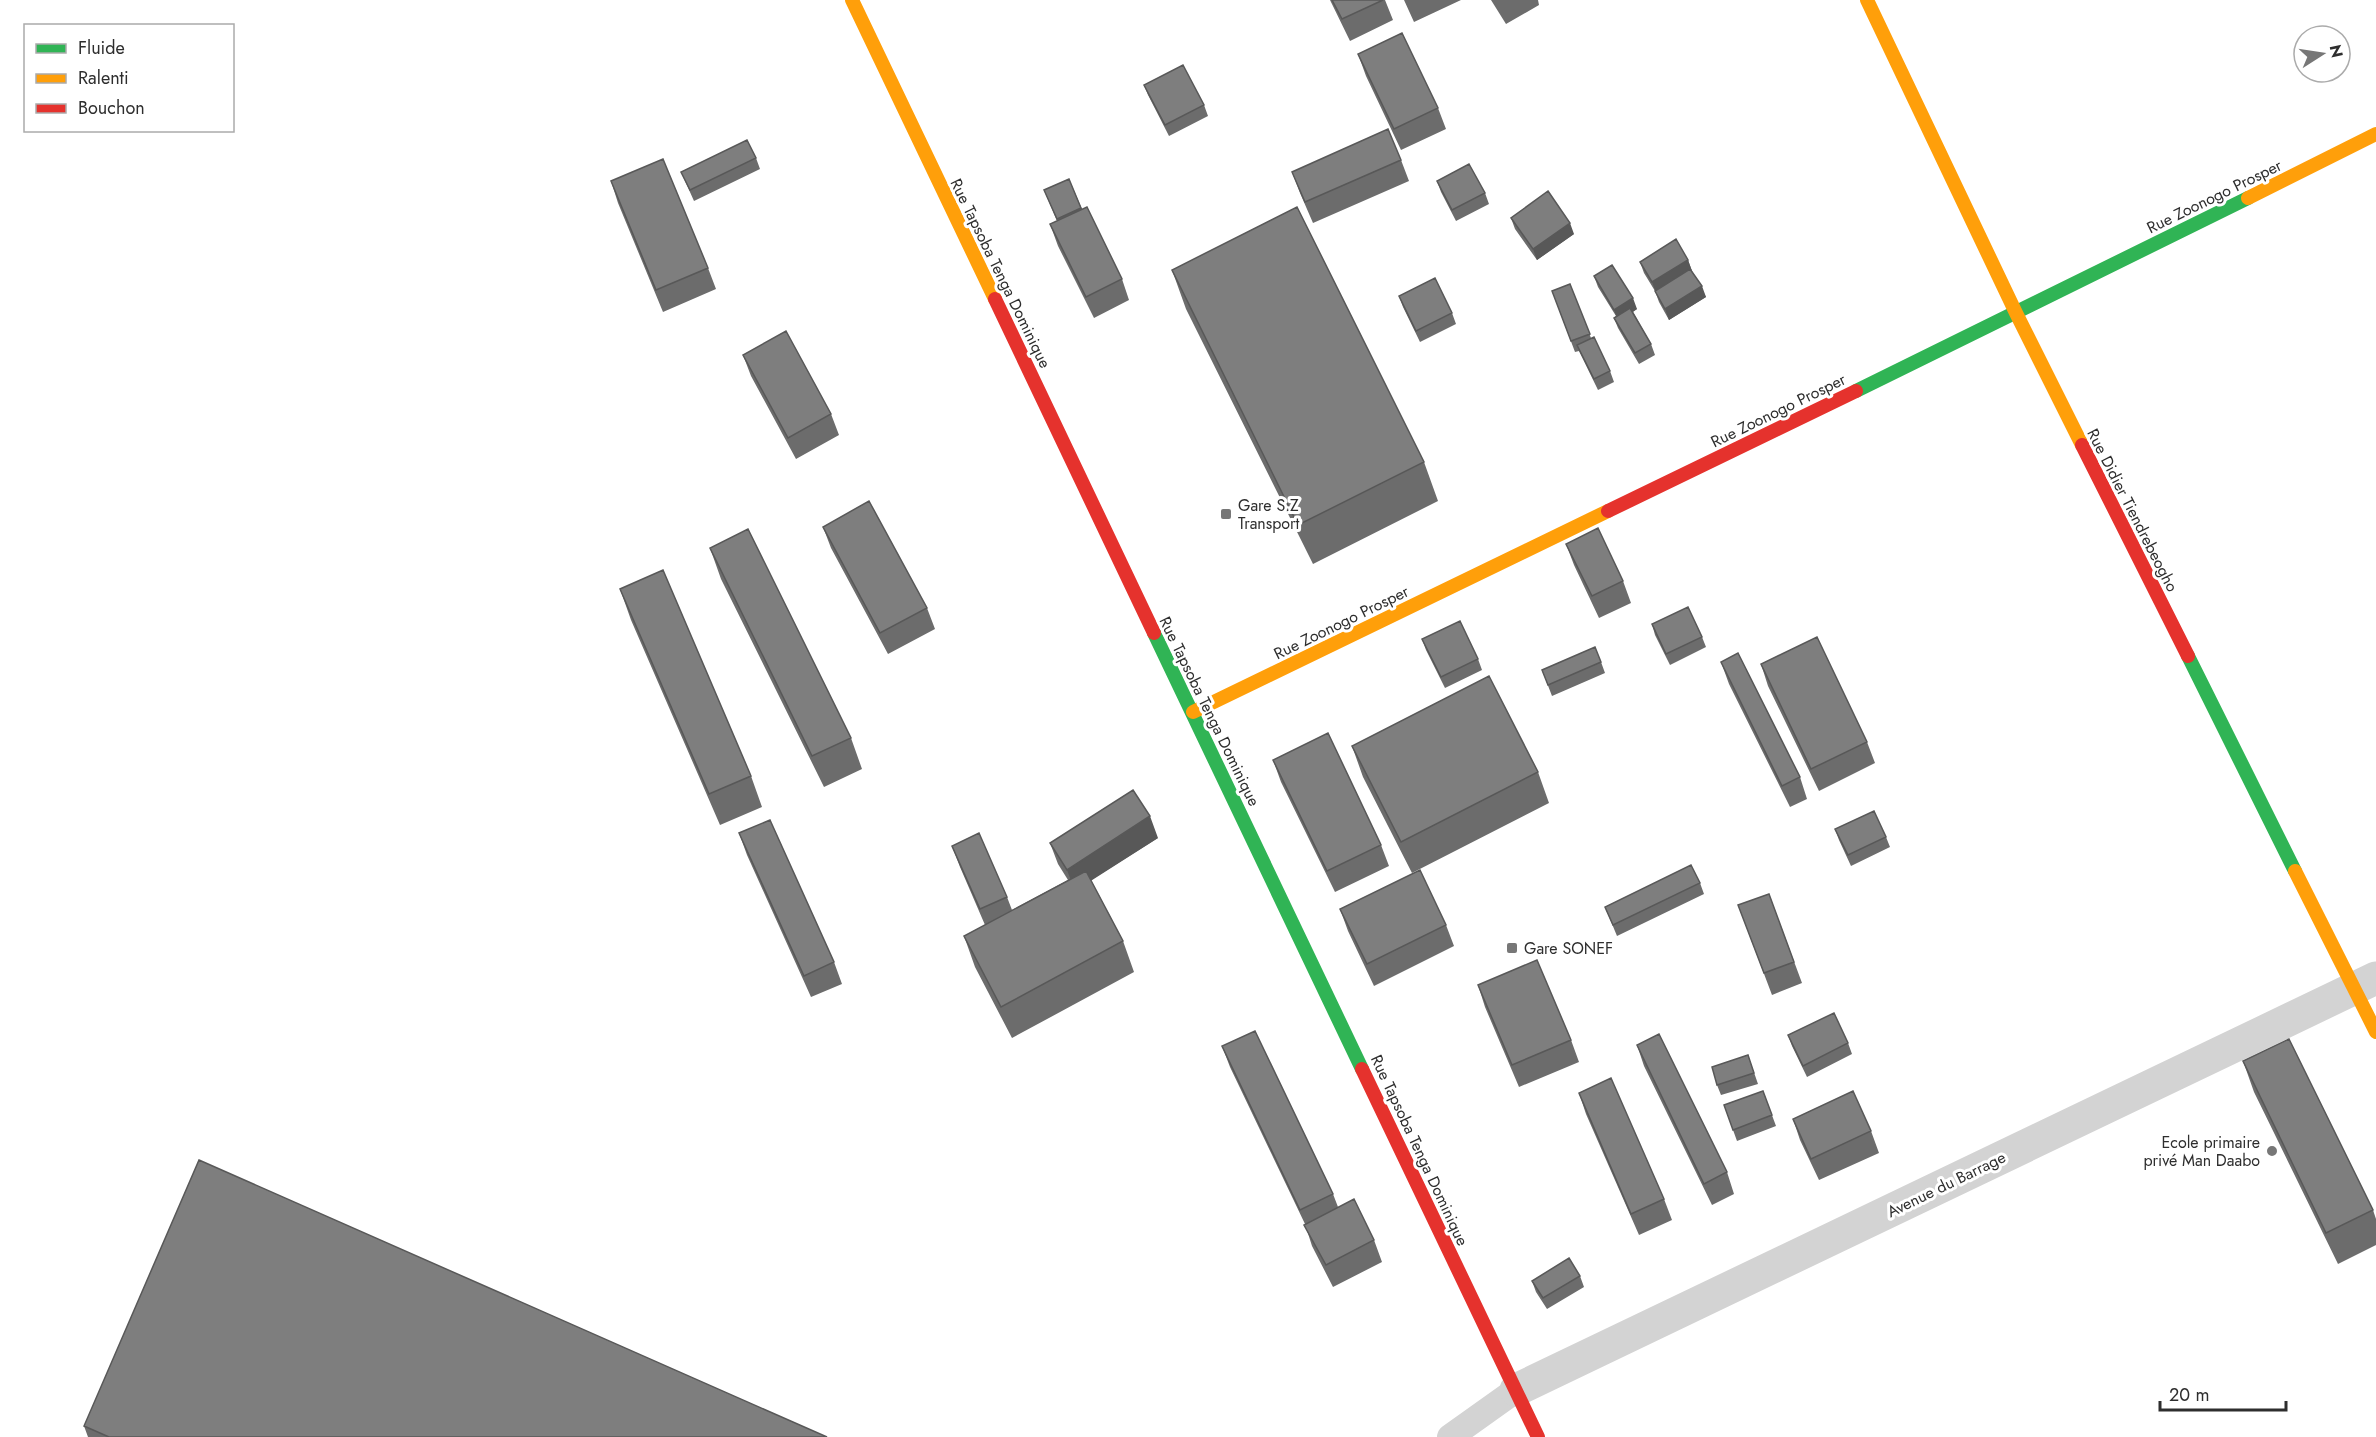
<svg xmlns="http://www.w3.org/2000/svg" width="2376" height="1437" viewBox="0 0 2376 1437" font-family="Jost,sans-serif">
<rect width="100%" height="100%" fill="#fff"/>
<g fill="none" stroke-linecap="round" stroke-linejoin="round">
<path stroke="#d3d3d3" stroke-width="26" d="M1450,1437L1516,1390"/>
<path stroke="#d3d3d3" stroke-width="33" d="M1516,1390L2376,978"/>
<path stroke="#30b455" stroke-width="14" d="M1856,391L2248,198
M1154,633L1362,1069
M2188,656L2295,871"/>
<path stroke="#ff9f0a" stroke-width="14" d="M852,0L995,299
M1867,0L2016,313L2082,445
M2248,198L2376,134
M1193,712L1608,511
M2295,871L2376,1032"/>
<path stroke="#e5322d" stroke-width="14" d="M995,299L1154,633
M2082,445L2188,656
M1608,511L1856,391
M1362,1069L1538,1437"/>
</g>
<path fill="#6c6c6c" d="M1330,0H1385L1393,20L1350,41Z
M1404,0H1461L1414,22Z
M1491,0H1538L1539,5L1506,24Z
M1358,54L1438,108L1446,129L1401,150L1366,76Z
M1144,85L1204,105L1208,116L1169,136L1148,95Z
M756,158L760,169L694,201L681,172Z
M1401,160L1409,181L1313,223L1300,193L1292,172Z
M1069,179L1082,209L1122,279L1129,300L1094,318L1058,246L1050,224L1057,221L1044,190Z
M611,181L708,268L716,289L663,312L618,203Z
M1437,181L1485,193L1489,204L1456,221L1441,192Z
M1511,218L1574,234L1537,260L1515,229Z
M1688,260L1692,271L1706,297L1669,320L1659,302L1655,291L1644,273L1640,262Z
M1172,270L1424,462L1438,501L1313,564L1186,309Z
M1594,276L1637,309L1633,312L1651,344L1655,355L1639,364L1618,328L1614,318L1616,316L1598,287Z
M1570,284L1591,338L1610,371L1614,382L1598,390L1579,351L1575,352L1552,291Z
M1399,296L1452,313L1456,324L1420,342L1403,307Z
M743,355L831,414L839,435L796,459L751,376Z
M823,527L927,608L935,629L888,654L831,548Z
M1566,544L1623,581L1631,603L1599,618L1574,565Z
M710,548L851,738L862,769L824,787L721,579Z
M620,589L751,776L762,807L720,825L631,620Z
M1652,624L1702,637L1706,647L1670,665L1655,635Z
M1422,639L1478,659L1482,670L1445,688L1426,650Z
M1601,662L1605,673L1552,696L1542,670Z
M1721,662L1800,777L1807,799L1790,807L1729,684Z
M1761,664L1867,742L1875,763L1819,791L1768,686Z
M1352,746L1538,772L1549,803L1412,873L1363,777Z
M1273,760L1381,845L1389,866L1335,892L1281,782Z
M1835,829L1886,837L1890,847L1851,866L1839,840Z
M739,833L834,962L842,984L811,997L747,855Z
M1158,838L1091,880L1123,941L1134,972L1012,1038L975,967L964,936L985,925L960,867L952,846L1007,897L1012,910L1068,880L1058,864L1050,843Z
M1700,883L1704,894L1617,936L1605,907Z
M1769,894L1802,983L1772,995L1738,905Z
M1340,909L1446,925L1454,946L1374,986L1348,931Z
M1478,985L1571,1040L1579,1062L1519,1087L1485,1007Z
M1788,1035L1848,1043L1852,1054L1807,1077L1792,1046Z
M1637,1045L1727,1172L1734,1194L1712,1205L1644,1066Z
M1222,1046L1333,1194L1338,1207L1374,1240L1382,1262L1333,1287L1312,1246L1305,1224L1230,1067Z
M1748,1055L1758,1084L1721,1095L1717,1085Z
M2243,1061L2373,1210L2376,1219V1245L2338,1264L2254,1092Z
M1763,1091L1776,1126L1737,1141L1724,1105Z
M1579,1093L1664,1199L1672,1220L1639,1235L1586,1114Z
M1793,1119L1871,1131L1879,1153L1819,1180L1800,1140Z
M1580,1276L1584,1287L1547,1309L1536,1292L1532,1281Z
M84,1426L827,1437H88Z"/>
<path fill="#585858" d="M1570,223L1574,234L1537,260L1533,249Z
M1688,260L1692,271L1656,293L1652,282Z
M1702,286L1706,297L1669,320L1665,309Z
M1633,298L1637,309L1618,321L1614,310Z
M1150,816L1158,838L1075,891L1067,870Z"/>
<path fill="#7e7e7e" stroke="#585858" stroke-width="1.5" d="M1332,0H1383L1342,19Z
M1402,33L1438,108L1394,129L1358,54Z
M1183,65L1204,105L1165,125L1144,85Z
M1388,129L1401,160L1305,202L1292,172Z
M747,140L756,158L690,190L681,172Z
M663,159L708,268L656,290L611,181Z
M1469,164L1485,193L1452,210L1437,181Z
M1069,179L1081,208L1057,219L1044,190Z
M1548,191L1570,223L1533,249L1511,218Z
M1087,207L1122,279L1086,297L1050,224Z
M1297,207L1424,462L1298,525L1172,270Z
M1676,239L1688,260L1652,282L1640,262Z
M1612,265L1633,298L1614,310L1594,276Z
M1690,269L1702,286L1665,309L1655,291Z
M1435,278L1452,313L1416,331L1399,296Z
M1570,284L1590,334L1571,341L1552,291Z
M1630,308L1651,344L1635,353L1614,318Z
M786,331L831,414L788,438L743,355Z
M1594,337L1610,371L1594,379L1577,345Z
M869,501L927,608L880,633L823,527Z
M1598,528L1623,581L1592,596L1566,544Z
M748,529L851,738L812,756L710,548Z
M663,570L751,776L709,794L620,589Z
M1688,607L1702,637L1666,654L1652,624Z
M1460,621L1478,659L1441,677L1422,639Z
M1817,637L1867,742L1811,769L1761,664Z
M1595,647L1601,662L1548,685L1542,670Z
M1738,653L1800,777L1782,786L1721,662Z
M1489,676L1538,772L1401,842L1352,746Z
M1328,733L1381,845L1327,871L1273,760Z
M1133,790L1150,816L1067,870L1050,843Z
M1874,811L1886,837L1848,855L1835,829Z
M770,820L834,962L804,976L739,833Z
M979,833L1007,897L980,909L952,846Z
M1691,865L1700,883L1613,925L1605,907Z
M1420,870L1446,925L1367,964L1340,909Z
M1086,871L1123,941L1001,1007L964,936Z
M1769,894L1794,962L1764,973L1738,905Z
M1537,960L1571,1040L1512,1065L1478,985Z
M1834,1013L1848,1043L1803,1066L1788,1035Z
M1255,1031L1333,1194L1300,1210L1222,1046Z
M1659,1034L1727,1172L1704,1184L1637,1045Z
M2289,1039L2373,1210L2326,1233L2243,1061Z
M1748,1055L1754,1073L1717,1085L1712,1067Z
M1611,1078L1664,1199L1631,1214L1579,1093Z
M1763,1091L1772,1115L1733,1130L1724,1105Z
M1853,1091L1871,1131L1811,1159L1793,1119Z
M199,1160L827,1437H109L84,1426Z
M1354,1199L1374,1240L1326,1265L1304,1225Z
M1569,1258L1580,1276L1543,1298L1532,1281Z"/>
<g fill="#777" stroke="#fff" stroke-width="2">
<rect x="1220" y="508" width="12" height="12" rx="3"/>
<rect x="1506" y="942" width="12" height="12" rx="3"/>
<circle cx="2272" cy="1151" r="6"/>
</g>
<g text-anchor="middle" stroke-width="6" stroke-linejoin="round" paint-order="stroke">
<g font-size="16" fill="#2e2e2e" stroke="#fff">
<text transform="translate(2214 196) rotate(-26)" y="6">Rue Zoonogo Prosper</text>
<text transform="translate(1001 273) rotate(64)" y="6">Rue Tapsoba Tenga Dominique</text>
<text transform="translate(1778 410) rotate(-26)" y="6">Rue Zoonogo Prosper</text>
<text transform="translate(2133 510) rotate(63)" y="6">Rue Didier Tiendrebeogho</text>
<text transform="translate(1341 622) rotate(-26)" y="6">Rue Zoonogo Prosper</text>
<text transform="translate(1210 711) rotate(64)" y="6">Rue Tapsoba Tenga Dominique</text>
<text transform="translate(1420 1150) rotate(65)" y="6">Rue Tapsoba Tenga Dominique</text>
<text transform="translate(1946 1184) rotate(-26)" y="6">Avenue du Barrage</text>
</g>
<g font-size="16" fill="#2e2e2e" stroke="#fff" text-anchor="start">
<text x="1238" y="511">Gare S.Z<tspan x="1238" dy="18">Transport</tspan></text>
<text x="1524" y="954">Gare SONEF</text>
<text x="2260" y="1148" text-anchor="end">Ecole primaire<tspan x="2260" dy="18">privé Man Daabo</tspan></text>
</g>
</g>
<rect x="24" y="24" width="210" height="108" fill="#ffffff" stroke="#ababab" stroke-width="1.5"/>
<rect x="36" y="44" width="30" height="9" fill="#30b455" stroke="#ababab" stroke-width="1.5"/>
<text x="78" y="54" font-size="18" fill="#2e2e2e">Fluide</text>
<rect x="36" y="74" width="30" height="9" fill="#ff9f0a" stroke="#ababab" stroke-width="1.5"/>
<text x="78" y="84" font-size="18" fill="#2e2e2e">Ralenti</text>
<rect x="36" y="104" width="30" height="9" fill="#e5322d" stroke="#ababab" stroke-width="1.5"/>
<text x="78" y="114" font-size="18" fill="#2e2e2e">Bouchon</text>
<g transform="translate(2322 54) rotate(78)"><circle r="28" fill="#ffffff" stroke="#ababab" stroke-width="1.5"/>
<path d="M0-4.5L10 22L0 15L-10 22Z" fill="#777777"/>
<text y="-9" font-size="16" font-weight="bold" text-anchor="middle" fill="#2e2e2e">N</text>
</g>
<path d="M2160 1401v9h126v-9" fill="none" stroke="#2e2e2e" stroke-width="3"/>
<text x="2169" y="1401" font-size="18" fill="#2e2e2e" stroke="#ffffff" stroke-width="4.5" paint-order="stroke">20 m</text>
</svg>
